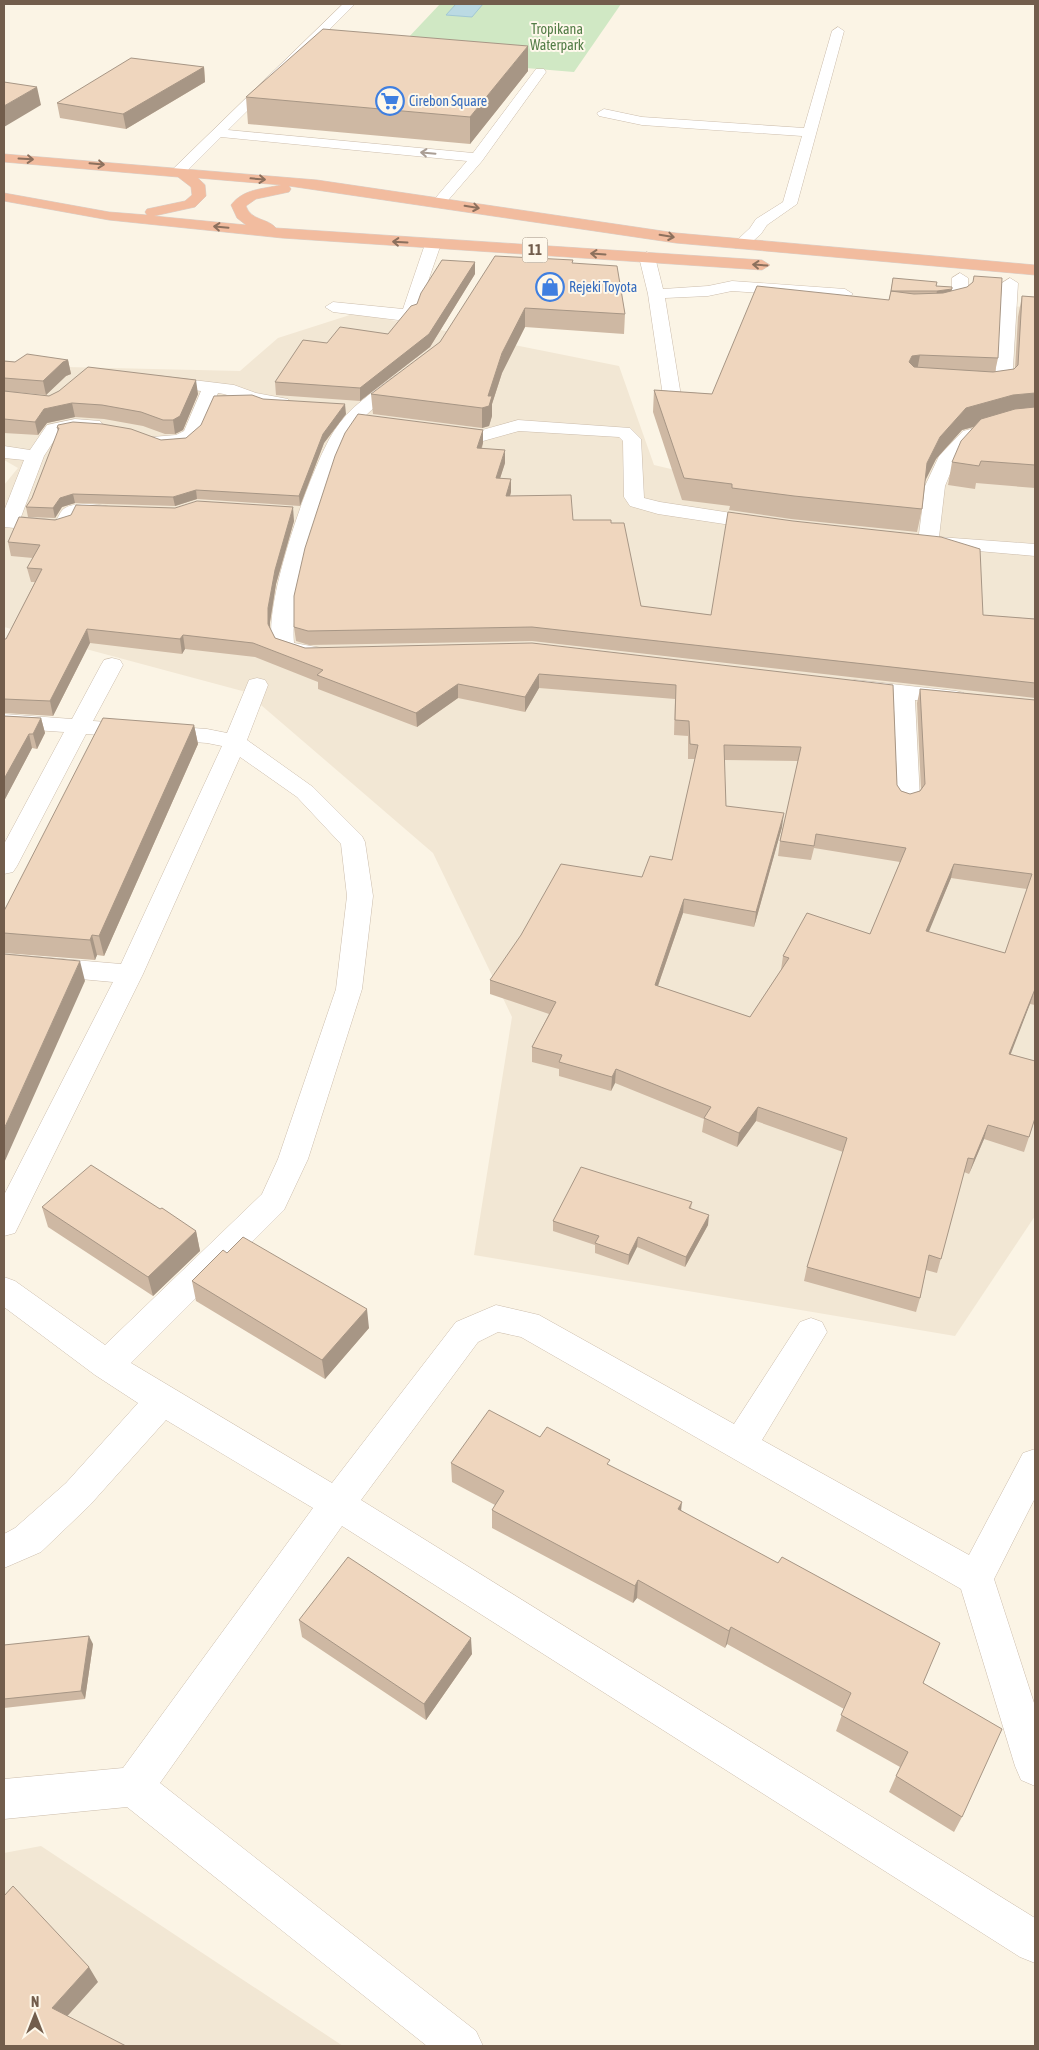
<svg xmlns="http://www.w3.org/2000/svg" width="1039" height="2050" viewBox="0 0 1039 2050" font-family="'Asap Condensed',sans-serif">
<rect width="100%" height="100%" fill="#fbf4e5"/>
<path fill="#f2e7d4" d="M942,304L1035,307V1216L955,1336L474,1255L512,1017L433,853L246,692L4,627V485L18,468L4,460V377L23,366L240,371L278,338L356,313L619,366L654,465L844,510Z
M41,1846L343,2046H4V1853Z"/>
<path fill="#d0e8c4" d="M440,4H621L574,72L390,57Z"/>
<path fill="#bbdae3" stroke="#a2c8d5" d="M456,4H483L472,17L446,15Z"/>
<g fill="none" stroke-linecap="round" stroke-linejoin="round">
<defs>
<path id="minor" d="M343,4H355L228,130L473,153L536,69H544L546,72L482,161L444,205L439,206L432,202L467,161L221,137L184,174H174L172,171L174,168Z
M838,27L844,31L797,204L767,225L761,234L745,248H735L732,245L750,228L756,219L783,202L802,136L642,125L599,116L597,113L604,109L642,117L804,128L832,31Z
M433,239L441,244L416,316L398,320L333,312L325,307L333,302L403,309L425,244Z
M647,252L655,257L663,289L708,286L732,281L845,289L853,294L845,299L732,291L708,296L665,298L681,396L678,400H666L663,396L648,294L639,257Z
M960,273L968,278C968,285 970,296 967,302C962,313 940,314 930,311L928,308L930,305L952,299V278Z
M1010,278L1018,283L1012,385L1009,389L973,390L970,386L973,382L995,380L1002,283Z
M402,374L408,375L411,379L408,383C389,397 367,410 353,430C327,465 289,600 294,643L322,648L325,653L322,658C310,660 277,659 273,645C261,607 312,465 334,431C349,407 373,392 396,375Z
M160,376L234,385L256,393L288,399L291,403L288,407C265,413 241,396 218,393L198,438C184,447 169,449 152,445L150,441L152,437L176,435L184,431L201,391L154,385L151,381L154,377Z
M1035,416V426L1010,429L975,439L955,462L945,486L939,537L1035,544V556L921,546L918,542L925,486L939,456L963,431L1009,419Z
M75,419L100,421L103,425L100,429C87,432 73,430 59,433L44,456L21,517L56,520C59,517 60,511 65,508C77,501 103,505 116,508L119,512L116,516L78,517L73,527L57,532L4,527V511L24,460L4,458V446L30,450L47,425Z
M518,420L630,428L641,439L644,498L660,502L764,518L771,520L774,524L771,528L764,530L658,514L630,506L624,497L623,441L619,437L519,431L483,441L440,435L437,431L440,427L446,426L482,430Z
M112,658L120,660L123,665L93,721L207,729L227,733L249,680L257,678L265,680L268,685L247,740L313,787L362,836L365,842L373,896L362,989L308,1159L284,1210L131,1363L332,1483L456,1322L496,1305L539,1315L734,1424L800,1322L811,1318L822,1322L827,1332L762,1440L969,1555L1023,1453L1035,1449V1498L994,1579L1035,1706V1786L1021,1780L1015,1766L961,1589L521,1337L498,1332L478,1342L361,1500L1035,1918V1963L1020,1957L342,1526L160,1783L476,2031L483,2046H427L127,1807L4,1819V1779L123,1768L313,1508L166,1420L90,1505L41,1552L4,1568V1534L15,1528L66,1483L138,1403L95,1375L4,1307V1277L15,1281L105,1345L262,1194L278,1159L336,989L347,896L341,844L297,797L240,757L143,974L15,1233L4,1236V1195L113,982L4,972V954L121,964L222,746L207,743L86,734L17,866L13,872L4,874V844L64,732L4,728V714L72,719L101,665L104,660Z
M855,680L956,691L964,693L967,698L964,703L956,705L915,700L920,799L916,804L908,807L900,804L896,799L892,698L847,692L844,687L847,682Z"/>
<path id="highway" d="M4,154L317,180L676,233L1035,265V275L676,243L289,186L291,189L289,192L256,199L246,206C251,221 268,218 276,228L762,260L770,265L762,270L282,238L109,220L4,201V193L109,212L147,215L145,212L147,209L185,201L192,195L191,187L178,177L4,162ZM198,178L281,185C262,189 243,189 231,205L237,218L246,225L154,216L195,207L206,196L205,185Z"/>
</defs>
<use href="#minor" stroke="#ccbdac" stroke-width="1"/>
<use href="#highway" stroke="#d8d2cd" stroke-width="1"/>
<use href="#minor" fill="#fff" fill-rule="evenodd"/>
<use href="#highway" fill="#f2bc9f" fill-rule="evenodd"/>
</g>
<path fill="#ceb8a3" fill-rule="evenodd" d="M204,67L205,82L126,129L60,118L57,103Z
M528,71L470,144L248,124L246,97Z
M573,263L625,314L624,334L525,327L502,373L492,404V416L489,426L482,428L373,414L371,394Z
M475,274L430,347L360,401L276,395L275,382L388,334L417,304Z
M893,278L936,286L951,291L998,358L995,372L1014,369H1015L1018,317L1022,296L1035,297V488L976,483L975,489L948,485L952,462L974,427L962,430L936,459L925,481L922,509L917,532L791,519L729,510L730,506L682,500L653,412L654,390L712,394L889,300Z
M68,360L71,374L66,376L46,395L4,391L49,396L198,394L183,430L175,434H165L143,426L104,419L75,417L47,423L38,435L4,433V361L15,362Z
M263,399L346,414L324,443L300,506L197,499L175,506L75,503L62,507L55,518L28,517L26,507L32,498L58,432L57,428L161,440L186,438Z
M483,430V443L482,448L505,463L500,478L511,479V492L510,496L573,520L611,523L641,606L711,615H983L1035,619V698L532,641L309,645L296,641L294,627Z
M55,520L294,521L276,584L270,622V628L275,638L305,648L893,685L897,785L901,791L910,794L920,791L921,789L917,703L920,689L1035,700V1005L1030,1004L1010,1054L1035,1061V1122H1034L1024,1152L984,1139L969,1174L964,1172L937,1273L926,1270L920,1298L916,1312L804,1281L807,1267L843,1152L756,1121L737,1147L702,1132L704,1119L615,1083L611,1091L559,1076V1069L532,1062V1047L549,1014L490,994V980L642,877L672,860L695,759H688V736L674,735L675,699L539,688L525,712L458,698L417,727L318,689V682L255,657L185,649L182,654L90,643L53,716L4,713V639H6L35,582H31L27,568L33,558L11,556L8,542ZM724,760L798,761L780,841L778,856L811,860L814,848L900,862L870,934L783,956L781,970L750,1017L658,986L683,913L754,927L782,827L726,806ZM951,878L1027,889L1005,953L928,932Z
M4,716L41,718L45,733L37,749L32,748L4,801Z
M194,725L198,744L104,956L97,955L95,960L4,953V911Z
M692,1202L691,1208L708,1225L685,1267L637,1247L628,1265L595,1253V1245L553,1231V1221Z
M42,1207L160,1209L196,1231L200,1251L153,1296L48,1227Z
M227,1253L369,1328L325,1379L196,1301L192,1281Z
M540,1437L609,1465L681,1510L924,1683L962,1817L954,1832L889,1792L900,1767L836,1731L844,1709L727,1644L725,1648L637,1598L633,1603L492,1528V1510L495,1505L452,1482L451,1463Z
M299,1620L472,1654L426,1720L302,1637Z
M93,1644L85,1699L4,1708V1645Z"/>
<path fill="#a79685" d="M528,46V71L470,144V117Z
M204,67L205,82L126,129L123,114Z
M37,87L41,105L4,127V106Z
M475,262V274L430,347L360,401V388Z
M952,289L950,298L935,300L937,291Z
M525,308V327L502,373L492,404V416L489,426L482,428V408L488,396L502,353Z
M920,355L916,376L909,362L912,356Z
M68,360L71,374L66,376L46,395L43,381L63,362Z
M196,380L198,394L183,430L175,434L173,420Z
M1035,393V412L1009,417L962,430L936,459L923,485L927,463L940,437L966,408L1013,395Z
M72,403L75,417L47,423L38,435L35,422L44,409Z
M345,404L346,414L324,443L300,506L299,496L323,434Z
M483,430V443L477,461V448Z
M505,450V463L496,491V478Z
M511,479V492L506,510V496Z
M196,490L197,499L175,506L173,497Z
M73,494L75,503L62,507L55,518L53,508L60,498Z
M293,507L294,521L276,584L270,622V638L268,624V608L275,570Z
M87,629L90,643L53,716L50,701Z
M183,635L185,649L182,654L180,639Z
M539,674V688L525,712V697Z
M458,684V698L417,727L416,713Z
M41,718L45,733L37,749L33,734Z
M194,725L198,744L104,956L99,936Z
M29,734L32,748L4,801V779Z
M784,813L782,827L754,927L756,912Z
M954,864L951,878L923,946L926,931Z
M684,899L683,913L653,1000L655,985Z
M92,935L97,955L95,960L90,940Z
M80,961L85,981L4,1163V1129Z
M1035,989L1030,1004L1005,1069L1009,1054Z
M616,1069L615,1083L611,1091L612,1077Z
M758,1107L756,1121L737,1147L739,1133Z
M988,1125L984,1139L969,1174L974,1159Z
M709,1215L708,1225L685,1267L686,1257Z
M196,1231L200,1251L153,1296L148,1277Z
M638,1237L637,1247L628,1265L629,1255Z
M367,1309L369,1328L325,1379L322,1360Z
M682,1502L680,1520L678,1509Z
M638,1580L637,1598L633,1603L635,1586Z
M731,1627L727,1644L725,1648L729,1631Z
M89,1636L93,1644L85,1699L81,1691Z
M471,1638L472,1654L426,1720L424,1704Z
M89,1967L98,1982L62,2022L52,2008Z"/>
<path fill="#efd6be" stroke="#a79685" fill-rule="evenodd" d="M323,29L528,46L470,117L246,97Z
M131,58L204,67L123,114L57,103Z
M4,82L37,87L4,106Z
M495,256L573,260L572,263L617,266L625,314L525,308L502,353L488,396H492L489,406L482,408L371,394L440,342Z
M442,260L475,262L429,334L360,388L275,382L303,340L327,343L340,327L388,334L411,306L417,304L421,293Z
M974,276L1002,278L998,358L920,355L912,356L909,362L914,367L993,372L1014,369L1018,365L1022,296L1035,297V393L1013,395L966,408L940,437L927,463L922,509L794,496L732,488V484L684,478L654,390L712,394L757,286L889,300L891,291L914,294L943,293L967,287L973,282Z
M893,278L937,282L936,286L952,287V289L937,291H891Z
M27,354L68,360L63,362L43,381L4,378V361L15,362Z
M88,367L196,380L180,416L173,420H163L141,412L102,405L72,403L44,409L35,422L4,419V391L49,396L59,391Z
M252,395L263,399L345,404L323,434L299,496L196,490L173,497L73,494L60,498L53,508L26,507L32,498L59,428H57L58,425L73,422L102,424L131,429L161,440L186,438L201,425L214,396Z
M1035,407V465L981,461L979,466L952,462L961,441L981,419L1015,409Z
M358,414L483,430L477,448L505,450L496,478L511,479L506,496L571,495L573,520H611V523H624L641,606L711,615L728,512L793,521L941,537L980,549L983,615L1035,619V683L532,627L308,631L294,627V596L305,548L335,456L345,433Z
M197,501L293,507L275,570L268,608V624L275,638L305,648L532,643L893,685L897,785L901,791L910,794L920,791L925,784L920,689L1035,700V989L1009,1054L1035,1061V1118L1029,1137L988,1125L974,1159L968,1158L941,1259L929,1255L920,1298L807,1267L847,1138L758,1107L739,1133L704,1118L711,1107L616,1069L612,1077L559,1062L562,1055L532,1047L556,1002L490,980L521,935L561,864L642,877L650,856L672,860L698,745L690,744L689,721L675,720L676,685L539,674L525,697L458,684L416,713L317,675L323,670L253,643L183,635L180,639L87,629L50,701L4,699V639H6L42,569L27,568L40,545L8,542L19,517L55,520L71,515L76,505L175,508ZM724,745L801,747L780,841L814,846L816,834L906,848L870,934L807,913L783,956L789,958L750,1017L655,985L684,899L756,912L784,813L726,806ZM954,864L1032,874L1005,953L926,931Z
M4,716L41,718L33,734H29L4,779Z
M103,718L194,725L99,936L92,935L90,940L4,933V911Z
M4,954L80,961L4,1129Z
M91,1165L160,1209L162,1208L196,1231L148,1277L42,1207Z
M581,1167L692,1202L689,1208L709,1215L686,1257L638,1237L629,1255L595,1243L599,1236L553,1221Z
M243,1237L367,1309L322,1360L192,1281L223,1250L227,1253Z
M489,1410L540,1437L547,1427L610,1460L607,1464L682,1502L678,1509L778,1563L782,1557L940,1643L923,1683L1002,1729L962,1817L896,1776L908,1752L841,1715L851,1693L731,1627L729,1631L638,1580L635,1586L492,1510L504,1491L451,1463Z
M348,1557L471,1638L424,1704L299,1620Z
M89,1636L81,1691L4,1699V1645Z
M13,1886L89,1967L52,2008L126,2046H4V1896Z"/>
<defs><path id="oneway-shaft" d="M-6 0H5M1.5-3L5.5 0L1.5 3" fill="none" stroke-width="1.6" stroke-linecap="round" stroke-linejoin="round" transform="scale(1.25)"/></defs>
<use stroke="#aa9e94" href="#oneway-shaft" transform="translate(428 153) rotate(-175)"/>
<g stroke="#8c705d">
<use href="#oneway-shaft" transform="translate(26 159) rotate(3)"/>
<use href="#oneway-shaft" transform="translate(97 164) rotate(5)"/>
<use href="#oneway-shaft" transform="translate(258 179) rotate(5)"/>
<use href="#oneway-shaft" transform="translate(472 207) rotate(9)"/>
<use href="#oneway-shaft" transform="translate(221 227) rotate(-175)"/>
<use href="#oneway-shaft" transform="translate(667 236) rotate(9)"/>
<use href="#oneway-shaft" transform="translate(400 242) rotate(-177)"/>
<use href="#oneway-shaft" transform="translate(598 254) rotate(-176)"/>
<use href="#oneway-shaft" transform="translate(760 265) rotate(-176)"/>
</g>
<defs>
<symbol id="supermarket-ring" viewBox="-11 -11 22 22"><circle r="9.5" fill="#fef8eb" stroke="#3f7fe0" stroke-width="1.5"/><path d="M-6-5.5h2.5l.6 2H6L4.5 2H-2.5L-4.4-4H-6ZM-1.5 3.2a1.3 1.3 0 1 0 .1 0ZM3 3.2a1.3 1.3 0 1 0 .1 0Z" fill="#3f7fe0"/></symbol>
<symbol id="shop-ring" viewBox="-11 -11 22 22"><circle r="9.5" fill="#fef8eb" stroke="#3f7fe0" stroke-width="1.5"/><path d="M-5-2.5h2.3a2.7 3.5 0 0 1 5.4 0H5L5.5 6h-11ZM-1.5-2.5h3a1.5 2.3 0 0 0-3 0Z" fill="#3f7fe0"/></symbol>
</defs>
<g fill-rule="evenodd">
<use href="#supermarket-ring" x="374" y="85" width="32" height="32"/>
<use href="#shop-ring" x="534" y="271" width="32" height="32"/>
</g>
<g text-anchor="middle" stroke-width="4" stroke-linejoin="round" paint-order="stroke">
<g font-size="14" fill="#537d47" stroke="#fef8eb">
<text x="557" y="34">Tropikana<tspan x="557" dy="16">Waterpark</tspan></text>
</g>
<g font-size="14" fill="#366cbe" stroke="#fef8eb" text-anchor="start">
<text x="409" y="106">Cirebon Square</text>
<text x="569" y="292">Rejeki Toyota</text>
</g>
<rect fill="#fef8eb" stroke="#9c8c7c" stroke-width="1" x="522.5" y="237.5" width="25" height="25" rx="4"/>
<g font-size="15" font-weight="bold" fill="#725d4c">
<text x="535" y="255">11</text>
</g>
</g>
<rect width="1039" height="2050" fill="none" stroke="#725d4c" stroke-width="10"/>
<g transform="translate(35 2015)" stroke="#fef8eb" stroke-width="4" paint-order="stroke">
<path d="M0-4L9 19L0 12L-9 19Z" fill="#725d4c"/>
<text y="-8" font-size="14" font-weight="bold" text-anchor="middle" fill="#725d4c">N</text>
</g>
</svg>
